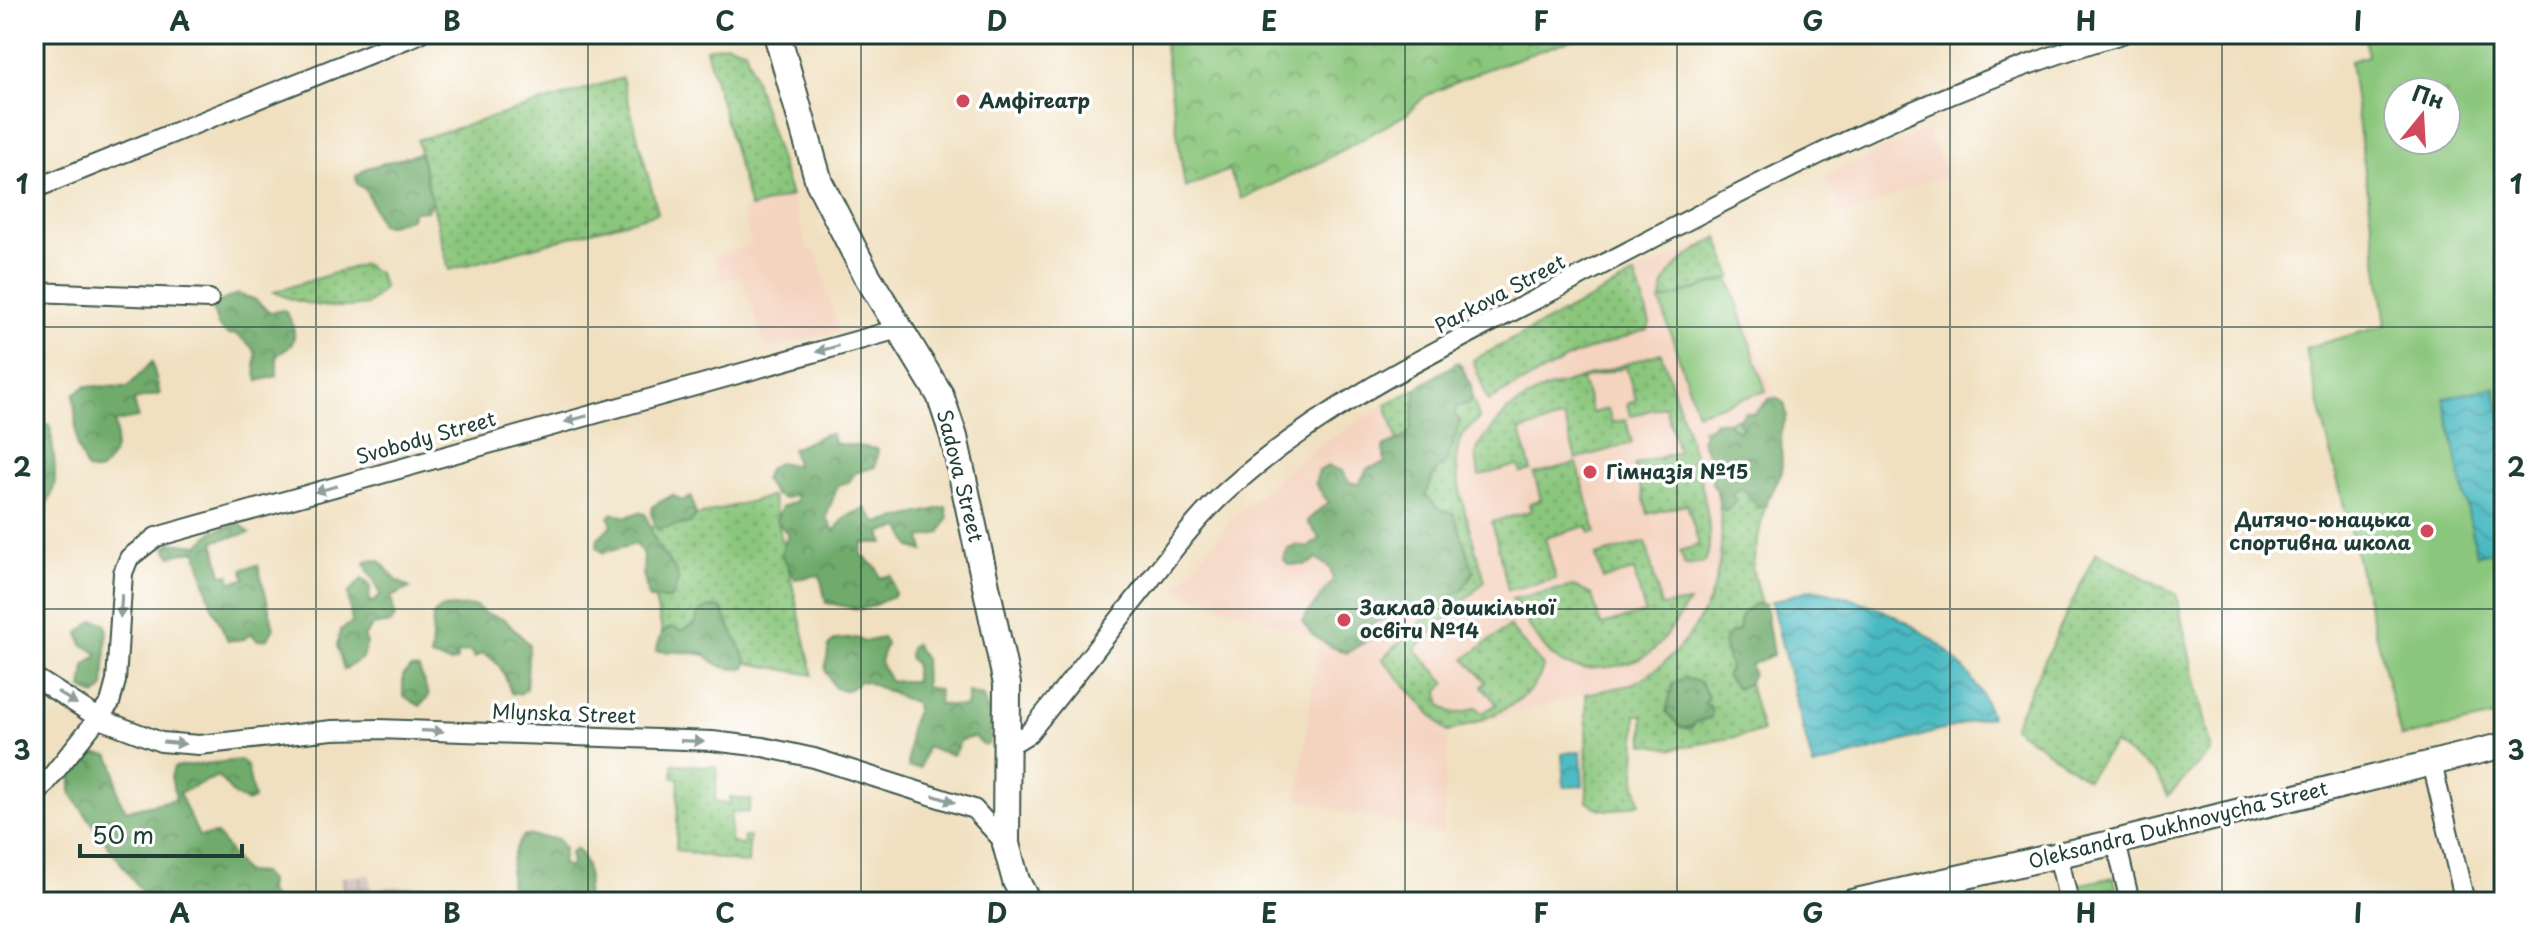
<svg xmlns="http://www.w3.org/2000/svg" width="2538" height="936" viewBox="0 0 2538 936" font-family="'Playpen Sans',sans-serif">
<defs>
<pattern id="industrial-grid" width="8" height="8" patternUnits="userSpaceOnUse" patternTransform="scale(2)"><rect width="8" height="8" fill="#d0c0bb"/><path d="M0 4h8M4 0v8" fill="none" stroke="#a89d99"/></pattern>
<pattern id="grass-dots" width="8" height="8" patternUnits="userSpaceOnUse" patternTransform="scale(2)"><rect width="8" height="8" fill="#8ac67c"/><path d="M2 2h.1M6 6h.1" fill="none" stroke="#70a266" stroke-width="1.8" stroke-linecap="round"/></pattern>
<pattern id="forest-crowns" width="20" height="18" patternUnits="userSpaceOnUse" patternTransform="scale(2)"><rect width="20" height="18" fill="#6fab6c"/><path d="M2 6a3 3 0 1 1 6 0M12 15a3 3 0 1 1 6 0" fill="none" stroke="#5b8c5a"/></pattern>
<pattern id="park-crowns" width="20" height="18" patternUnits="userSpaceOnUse" patternTransform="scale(2)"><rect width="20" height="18" fill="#8ac67c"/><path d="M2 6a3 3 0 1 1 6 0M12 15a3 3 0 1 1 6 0" fill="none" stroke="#70a266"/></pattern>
<pattern id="water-waves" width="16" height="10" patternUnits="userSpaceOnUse" patternTransform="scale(2)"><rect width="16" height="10" fill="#4ab9c1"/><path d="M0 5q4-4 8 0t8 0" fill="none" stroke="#3d989e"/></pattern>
</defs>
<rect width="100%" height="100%" fill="#fff"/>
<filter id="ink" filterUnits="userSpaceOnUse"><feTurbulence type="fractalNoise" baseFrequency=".0125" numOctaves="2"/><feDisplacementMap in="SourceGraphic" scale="16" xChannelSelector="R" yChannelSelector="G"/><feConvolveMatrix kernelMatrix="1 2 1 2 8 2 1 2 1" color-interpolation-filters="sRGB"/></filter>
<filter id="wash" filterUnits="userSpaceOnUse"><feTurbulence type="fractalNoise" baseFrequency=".006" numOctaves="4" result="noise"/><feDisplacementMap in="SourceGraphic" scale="32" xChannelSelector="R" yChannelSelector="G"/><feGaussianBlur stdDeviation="1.8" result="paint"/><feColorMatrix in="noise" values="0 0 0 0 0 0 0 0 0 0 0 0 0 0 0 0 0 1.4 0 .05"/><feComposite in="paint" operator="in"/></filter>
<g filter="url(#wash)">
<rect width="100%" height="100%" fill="#f0e0c0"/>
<path fill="#f4d3bf" d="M1927,129L1948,180L1929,181L1844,217L1824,177Z
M791,196L808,251L816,252L839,331L766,349L742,276L721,281L715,256L752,245L742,210Z
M1718,237L1783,419L1752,568L1773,655L1586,694L1448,732L1443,833L1298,801L1318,638L1176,590L1233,517L1308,453L1386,404L1639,272Z"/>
<path fill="url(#industrial-grid)" d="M370,875L371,889L456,882L460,902H337L336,893L342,892L341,877Z"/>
<path fill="url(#grass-dots)" stroke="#548258" stroke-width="2" d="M726,44L745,49L791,196L750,208L706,49Z
M622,78L658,213L449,270L417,140Z
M1718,237L1732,277L1661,301C1662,268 1692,253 1718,237Z
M363,264L378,273L384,288L367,305C335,310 304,306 274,292Z
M1635,275L1650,323L1648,329L1574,355L1488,401L1473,360Z
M1661,353C1674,391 1726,532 1704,563L1685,566L1680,551L1699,545L1687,504L1648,514L1634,465L1678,452L1665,406L1630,416L1627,404L1636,400L1626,367L1582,379L1592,413L1608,409L1612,423L1626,420L1632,443L1576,459L1564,418L1520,431L1531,470L1521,473L1518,465L1479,476L1476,454L1479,445L1507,411L1539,391Z
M1462,366L1479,418C1474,424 1467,430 1462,436C1444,465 1477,549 1485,581L1415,649L1446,683L1439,690L1440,704C1453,716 1461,715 1476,707L1482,713L1497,704L1482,687L1486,681L1465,659L1509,626L1543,666C1537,702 1478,723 1447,732L1382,659L1446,598L1386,404Z
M1763,411L1783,419L1752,568L1773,655L1743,661L1762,732L1673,749L1644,744L1643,715H1636L1635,780L1640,803C1619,810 1606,815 1587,802L1586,694C1601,690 1620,689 1634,683C1657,672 1674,655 1689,635C1737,571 1723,500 1702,429Z
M1577,463L1596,532L1590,533L1587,526L1545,538L1556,579L1508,590L1492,522L1531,511L1529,504L1541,500L1534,474Z
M772,496L813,675L666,648L639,530Z
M1646,542L1661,606L1689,602C1661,644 1653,665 1599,668C1587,669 1574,669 1562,663C1541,651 1525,618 1512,599L1574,586L1592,595L1601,625L1645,613L1634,571L1603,579L1596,556Z
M2096,552L2176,594L2211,751L2168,796L2157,775L2114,744L2087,779L2013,727Z
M673,764L717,767L715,802L729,804L730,797L751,800L748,812L731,813L730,842L743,846L744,837H749L748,864L676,850L679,778H673Z"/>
<path fill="url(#forest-crowns)" stroke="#477450" stroke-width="2" d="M420,153L432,202L427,211H413L411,218L386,226L380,224L366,190L357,184L356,176L367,168Z
M237,294L254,299L270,312L284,310C292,319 300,338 288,348C285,351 280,352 277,356V376L258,381C248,352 270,358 235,334L228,335L218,326L213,310L217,303Z
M152,362L160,394L134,400L138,418L115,422C118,443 116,457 99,472L87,470L77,446L74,394L86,386L128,387Z
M1458,362C1466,375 1477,389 1469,404L1459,406L1454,412L1460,423L1448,459L1434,474L1426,495L1438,508L1454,514L1474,571L1462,590L1441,602L1371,624L1368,640L1347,653C1329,647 1312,638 1302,621L1333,580L1330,568L1317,559L1306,565H1289L1283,559L1288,549L1297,545L1307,548L1320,539L1307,521L1328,502L1315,483L1319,471L1328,466L1342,471L1349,482L1359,484L1367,469L1385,463L1383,447L1404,438L1411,430L1417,388Z
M1776,398L1784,403L1787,415L1781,432L1782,472L1765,506L1758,507L1742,487L1731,494L1737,501L1726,511L1720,507L1718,491L1712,484L1713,467L1701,439L1715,421L1726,422L1738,431L1743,427L1738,421L1745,412L1754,414L1769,399Z
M34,424L50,425C52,452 67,498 34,513Z
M825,434H832L834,443L878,449L875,467L855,473L849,482L838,485L826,517L834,531L846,517L865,508L877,523L946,507L948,518L940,533L921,538L924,551L911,547L901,528L881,532L884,543H863L861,554L877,568L880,578L891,575L895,595C856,615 866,609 826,603L820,575L795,579L781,554L788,534L776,520L782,507L796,501L797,494L784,499L775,495L764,480L768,469L779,462L796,466L792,449Z
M673,495L682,501L691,497L696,515L690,523L657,529L651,514L653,506Z
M639,512L645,514C651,526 653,540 660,550C674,571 687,571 670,599H649L643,573L644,555L636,544L603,553L597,547L598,538L612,525L609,517L613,513L627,517Z
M239,523L250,533L214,541L222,575L229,574L231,582L245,579L243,569L258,565L274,628L268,639L257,640L251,633L244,639L228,641L211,604L196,550L171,556L165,548L170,542L199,545L214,531Z
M371,560L380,561L397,581L410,588L391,597L395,616L391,623L372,626L364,637L367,643L362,658L344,670L337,646L340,630L352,623L348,593L362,579L370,585L369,602L375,601L380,595C378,582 368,575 365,563Z
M1754,604H1765L1773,655L1750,665L1753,673L1748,684L1737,689L1726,676L1730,668L1723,643L1729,634L1739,630L1741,615Z
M476,606L484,613L504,619L529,644L526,689L520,694L511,693C505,674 500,661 482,653L475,658L470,651L457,654V660L450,663L431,657L433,616L441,608Z
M710,607L721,608L747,661L745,668C729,671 714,666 704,653L656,651L662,633L672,627L682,631L695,624L699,612Z
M94,620L105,623L107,629L104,687L96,696L82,689L85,666L98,654L82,644L79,633Z
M857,638L863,642L882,638L886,643L880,662L890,681H915V665L909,657L910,648L915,644L924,659L925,687L939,690L938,704L966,707L968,692L983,696L991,717L990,743L985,746L974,737L961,740L953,755L926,747L920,768L908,767L910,726L917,709L914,703L867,682L859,681C852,690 846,692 835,688L825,670L829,645L836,640Z
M411,668L419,669L429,696L420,706L403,696V675Z
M1684,678L1700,682L1708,696L1704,704L1711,707V718L1696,722L1690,729L1680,727L1666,712L1673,683Z
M88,753L108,755C122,771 111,796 127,810L176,799L171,777L174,767L241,760L247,766L254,799L247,802L235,796L218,776L179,793L199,836L217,834L244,872L262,873L269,881L268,891L275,902H149L71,794C71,774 68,764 88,753Z
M524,835L558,839L564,849L562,862L567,868L572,864L570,853L576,848C590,863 590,884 584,902H517C505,884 510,851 524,835Z"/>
<path fill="url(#park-crowns)" stroke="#548258" stroke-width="2" d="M1163,34H1588L1482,71L1425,96L1407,114L1319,163L1241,199L1229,170L1185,188Z
M2114,877L2119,902H2081L2077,885Z"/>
<path fill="#8ac67c" stroke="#548258" stroke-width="2" fill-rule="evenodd" d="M2364,34H2504V715L2401,737L2305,348L2386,325L2350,61L2368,56ZM2398,92H2446V140H2398Z
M1729,279L1766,391L1697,413L1660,301Z"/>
<path fill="url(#water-waves)" stroke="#347b7a" stroke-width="2" d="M2495,387L2504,431V550L2477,555L2444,398Z
M1812,589C1884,602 1966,643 1991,716L1813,767L1771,602Z
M1581,752L1583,786L1564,787L1562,753Z"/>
</g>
<g filter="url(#ink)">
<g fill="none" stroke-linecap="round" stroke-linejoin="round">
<defs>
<path id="minor" d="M34,189L419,34
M34,292L209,299
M34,677L100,719L161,742L199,745L332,730L378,729L712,741L763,747L814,758L974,809L1006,844
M1008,746L1028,734C1069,684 1108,633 1148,583C1173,550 1199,515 1231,487C1333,397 1457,341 1577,278C1754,186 1929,90 2122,34
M2432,763L2465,902
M34,798L110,703L116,681L123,573L129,558L156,537L902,328
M2116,842L2130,902
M2058,855L2069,902"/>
<path id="secondary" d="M1852,902L2116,842L2504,745"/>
<path id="primary" d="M777,34L819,182L866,274L940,395L954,437L1007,684L1006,844L1016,881L1027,902"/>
</defs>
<use href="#minor" stroke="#3e5549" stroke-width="22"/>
<use href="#secondary" stroke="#3e5549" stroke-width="28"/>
<use href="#primary" stroke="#3e5549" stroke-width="30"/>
<use href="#minor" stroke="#fff" stroke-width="18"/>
<use href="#secondary" stroke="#fff" stroke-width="24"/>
<use href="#primary" stroke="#fff" stroke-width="26"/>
</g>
<defs><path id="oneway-solid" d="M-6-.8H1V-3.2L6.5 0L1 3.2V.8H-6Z" transform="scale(2)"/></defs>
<g fill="#8f9e9a">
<use href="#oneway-solid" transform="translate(827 349) rotate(164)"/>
<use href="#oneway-solid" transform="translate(576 419) rotate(164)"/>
<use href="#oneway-solid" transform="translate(326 489) rotate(164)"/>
<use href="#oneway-solid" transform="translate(121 606) rotate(94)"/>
<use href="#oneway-solid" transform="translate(67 698) rotate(33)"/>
<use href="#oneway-solid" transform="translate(432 731) rotate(2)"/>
<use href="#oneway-solid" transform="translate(692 741) rotate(2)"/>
<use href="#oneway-solid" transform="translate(174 743) rotate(5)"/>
<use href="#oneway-solid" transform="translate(944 799) rotate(18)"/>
</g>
</g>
<path fill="none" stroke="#1f3d34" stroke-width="2" stroke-opacity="0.55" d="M316,34V902M588,34V902M861,34V902M1133,34V902M1405,34V902M1677,34V902M1950,34V902M2222,34V902M34,327H2504M34,609H2504"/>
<g fill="#d1495b" stroke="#fff" stroke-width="3">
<circle cx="963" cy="101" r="8"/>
<circle cx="1590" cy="472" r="8"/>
<circle cx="2427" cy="531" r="8"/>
<circle cx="1344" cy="620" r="8"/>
</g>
<g text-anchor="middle" stroke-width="7" stroke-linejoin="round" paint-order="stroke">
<g font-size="20" font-weight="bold" fill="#1f3d34" stroke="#fff" text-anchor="start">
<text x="979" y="108">Амфітеатр</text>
<text x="1606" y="479">Гімназія №15</text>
<text x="2411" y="527" text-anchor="end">Дитячо-юнацька<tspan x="2411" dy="23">спортивна школа</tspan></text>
<text x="1360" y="615">Заклад дошкільної<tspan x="1360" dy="23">освіти №14</tspan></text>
</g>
<g font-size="20" fill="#1f3d34" stroke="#fff">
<text transform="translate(1500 294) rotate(-28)" y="7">Parkova Street</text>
<text transform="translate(426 438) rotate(-16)" y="7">Svobody Street</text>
<text transform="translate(960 476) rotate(76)" y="7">Sadova Street</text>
<text transform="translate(564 714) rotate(2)" y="7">Mlynska Street</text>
<text transform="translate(2178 825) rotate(-14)" y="7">Oleksandra Dukhnovycha Street</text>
</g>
</g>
<rect width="2538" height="936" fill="none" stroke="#fff" stroke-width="88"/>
<g transform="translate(2422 116) rotate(18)"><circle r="38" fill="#ffffff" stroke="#a5b1ae" stroke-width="2"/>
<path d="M0-6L14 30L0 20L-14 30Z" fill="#d1495b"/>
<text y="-12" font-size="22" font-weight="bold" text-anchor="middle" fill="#1f3d34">Пн</text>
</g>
<path d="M80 844v12h162v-12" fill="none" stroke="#1f3d34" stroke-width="4"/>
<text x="92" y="844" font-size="24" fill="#1f3d34" stroke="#ffffff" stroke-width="6" paint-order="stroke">50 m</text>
<rect x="44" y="44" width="2450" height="848" fill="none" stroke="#1f3d34" stroke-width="3"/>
<g font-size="26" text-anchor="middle" font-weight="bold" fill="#1f3d34">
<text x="180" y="31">A</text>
<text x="452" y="31">B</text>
<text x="725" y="31">C</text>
<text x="997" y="31">D</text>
<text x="1269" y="31">E</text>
<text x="1541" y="31">F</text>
<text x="1813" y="31">G</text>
<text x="2086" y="31">H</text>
<text x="2358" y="31">I</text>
<text x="22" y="194">1</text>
<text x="2516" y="194">1</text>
<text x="22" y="477">2</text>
<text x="2516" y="477">2</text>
<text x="22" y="760">3</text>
<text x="2516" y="760">3</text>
<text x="180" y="923">A</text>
<text x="452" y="923">B</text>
<text x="725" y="923">C</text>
<text x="997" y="923">D</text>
<text x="1269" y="923">E</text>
<text x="1541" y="923">F</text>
<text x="1813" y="923">G</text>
<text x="2086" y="923">H</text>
<text x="2358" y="923">I</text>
</g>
</svg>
